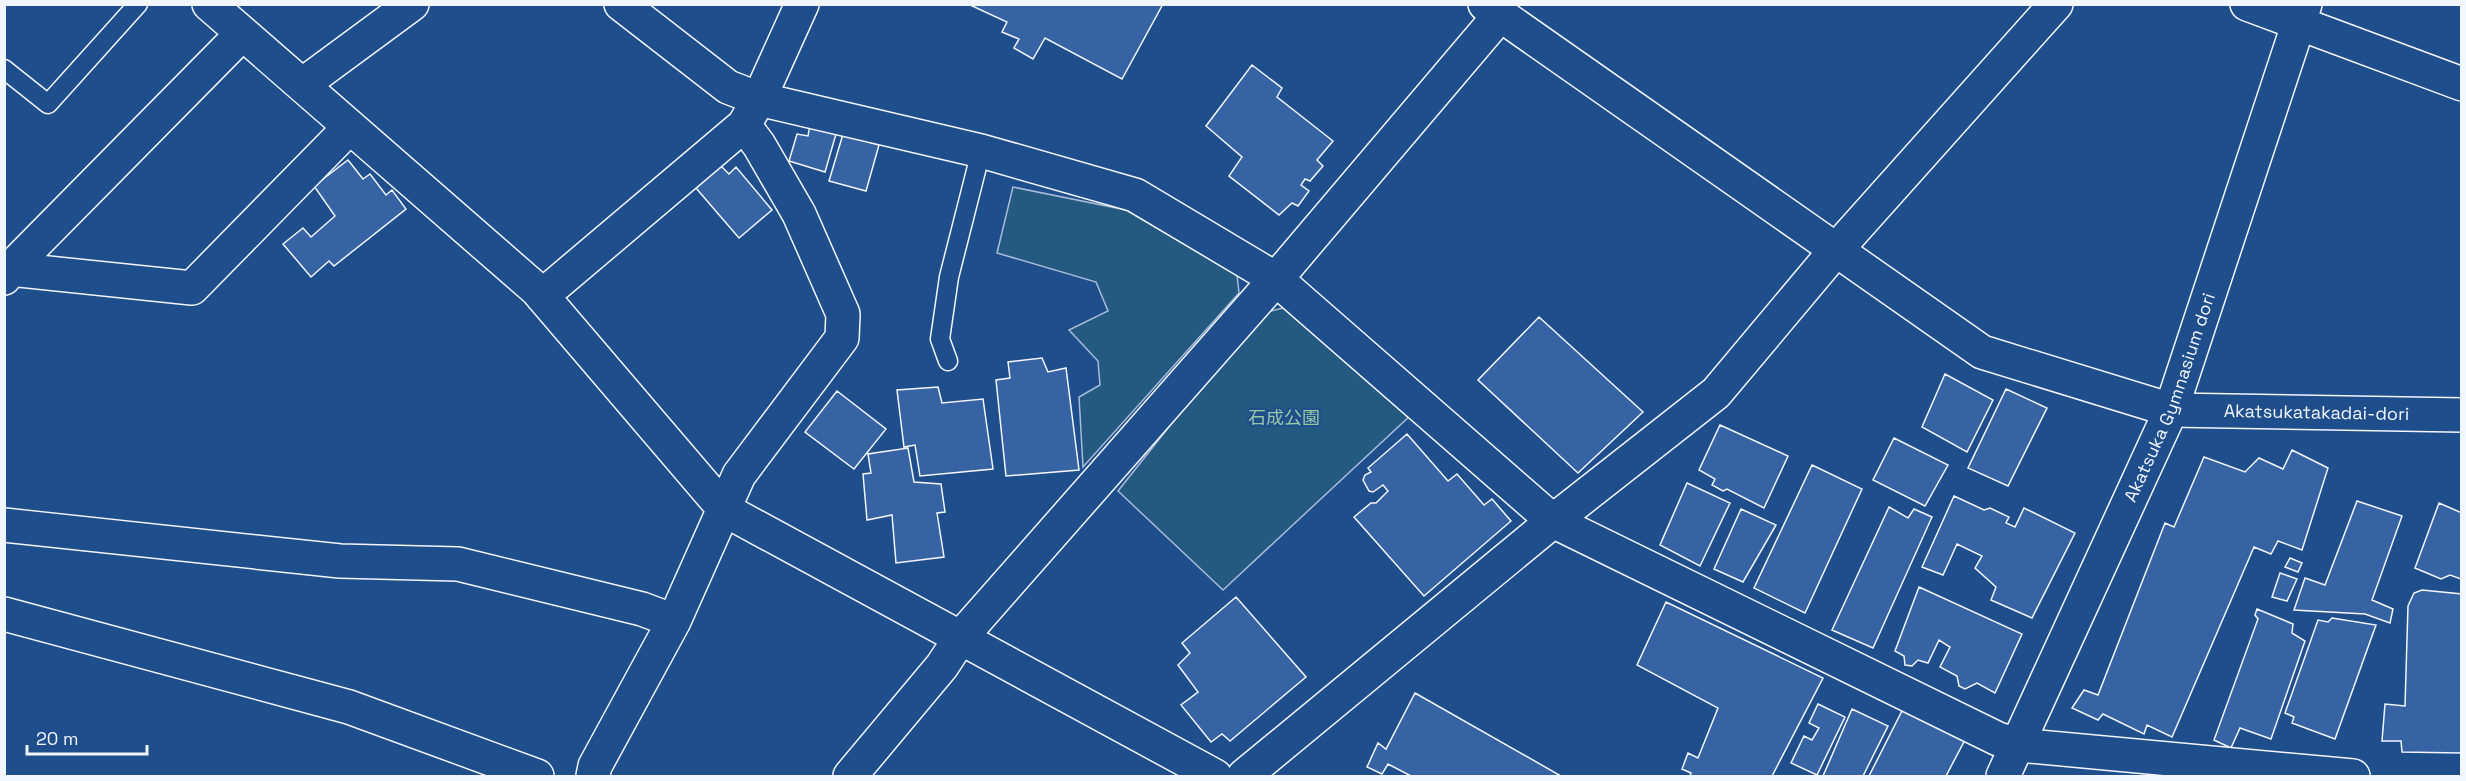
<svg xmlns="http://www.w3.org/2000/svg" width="2466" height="781" viewBox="0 0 2466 781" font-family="'Space Grotesk','Noto Sans JP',sans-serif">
<rect width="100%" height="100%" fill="#1f4e8c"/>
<path fill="#245a82" stroke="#a8bbd7" stroke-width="1.5" d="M1013,187L1126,210L1237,275L1239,293L1083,467L1079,397L1100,385L1098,361L1069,330L1108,311L1096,282L997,253Z
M1283,308L1412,414L1223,590L1118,491L1245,331L1267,312Z"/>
<path fill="#3563a3" stroke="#f2f6ff" stroke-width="1.5" d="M968,4H1163L1122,79L1045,38L1033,59L1014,48L1019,39L1002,32L1007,22Z
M1252,65L1282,88L1277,97L1333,141L1317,160L1323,166L1310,181L1305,179L1301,185L1309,191L1298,206L1292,203L1279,215L1229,176L1242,157L1206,126Z
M810,124L836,134L825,172L789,161L797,134L808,136Z
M843,134L879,145L866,191L829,181Z
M348,160L363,179L370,174L386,195L392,190L406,209L334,266L329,261L311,277L283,244L303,228L311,237L335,216L314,186Z
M720,165L729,174L736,167L772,210L739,238L696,188Z
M1539,317L1643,412L1578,473L1478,380Z
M1042,358L1048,372L1066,368L1079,470L1006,476L996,380L1010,378L1008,362Z
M1945,374L1993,400L1967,452L1922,427Z
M938,387L942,403L983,399L993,469L920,476L915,445L904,447L897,390Z
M2006,389L2047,408L2008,486L1968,468Z
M837,391L886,429L854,469L805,432Z
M1720,425L1788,456L1764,508L1727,489L1723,491L1712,485L1715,479L1699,470Z
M1407,434L1448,481L1457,474L1484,505L1492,499L1511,521L1424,596L1354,517L1371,503H1376L1388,491L1383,485L1373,492L1369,491L1363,480L1365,475L1371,472L1368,468Z
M1894,438L1948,465L1925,506L1873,480Z
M908,448L914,482L941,484L945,512L937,513L944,557L896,563L892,515L867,520L863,474L871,473L868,454Z
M2292,450L2328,468L2302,550L2278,541L2271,554L2254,547L2172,737L2147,725L2144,734L2103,714L2098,720L2072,708L2084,690L2098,695L2165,523L2174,527L2204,457L2245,472L2259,458L2283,469Z
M1812,465L1862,489L1805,613L1754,588Z
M1687,483L1730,503L1700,566L1660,545Z
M1954,496L1984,510L1990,508L2009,517L2006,523L2015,527L2024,508L2075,533L2032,618L1991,600L1996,587L1975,568L1982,556L1957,544L1943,575L1922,567Z
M2357,501L2402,516L2372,600L2393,609L2390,623L2365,614L2294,610L2305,578L2325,585Z
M2439,503L2462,513L2461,579L2450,575L2441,579L2415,568Z
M1889,507L1908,518L1914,509L1932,517L1873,648L1832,630Z
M1741,509L1776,525L1743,582L1714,569Z
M2290,558L2302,563L2298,572L2285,567Z
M2280,573L2297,579L2287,601L2272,597Z
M1919,587L2022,634L1995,693L1977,683L1965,689L1959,686L1957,676L1940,667L1950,647L1939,640L1928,663L1918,660L1912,666L1905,665L1904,656L1895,651Z
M2422,590L2462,594L2461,753L2402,752L2401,741H2382L2385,704L2405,706L2408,606L2414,593Z
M1236,597L1306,677L1230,741L1222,734L1211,742L1181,705L1198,692L1178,665L1190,653L1182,643Z
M1666,602L1823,678L1772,776H1690L1691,773L1682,769L1688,753L1698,758L1718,708L1637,665Z
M2257,609L2293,624L2292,633L2305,641L2271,739L2240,728L2231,748L2214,740L2258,619L2255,615Z
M2332,618L2376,625L2335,739L2292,723L2294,717L2285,713L2318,620L2328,622Z
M1415,693L1561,776H1411L1388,764L1382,774L1367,767L1378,743L1386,749Z
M1818,704L1845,717L1817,775L1791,763L1804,736L1812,740L1819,728L1809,723Z
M1905,705L1967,736L1946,776H1869Z
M1852,709L1888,726L1863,776H1823Z"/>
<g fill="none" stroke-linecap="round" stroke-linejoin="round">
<defs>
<path id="service" d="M4,69L48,104L138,4
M948,361L940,339L949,277L981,151"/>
<path id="minor" d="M209,4L537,290L725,510L1215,776
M621,4L728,87L759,99L981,151L1135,195L1276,279L1553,521L1998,739L2018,745L2353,776
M2247,4L2462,84
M302,85L412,4
M10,269L192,288L350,127
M4,278L10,269L242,34
M542,296L744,125
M4,525L340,561L458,564L642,609L674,621
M4,614L349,707L537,776
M593,776L595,766L674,621L739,475L842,338L843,314L799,214L759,145L744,125L759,99L802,4
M850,776L942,666L961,637L1276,279L1500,15
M1244,776L1553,521L1716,393L1836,250L2056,4"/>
<g id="tertiary">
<path id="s1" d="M1485,4L1982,352L2171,410L2462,415"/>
<path id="s2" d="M2003,776L2171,410L2305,4"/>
</g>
</defs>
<use href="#service" stroke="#f2f6ff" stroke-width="21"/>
<use href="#minor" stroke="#f2f6ff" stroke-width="36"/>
<use href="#tertiary" stroke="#f2f6ff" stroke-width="36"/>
<use href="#service" stroke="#1f4e8c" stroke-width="18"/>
<use href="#minor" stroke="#1f4e8c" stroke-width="33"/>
<use href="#tertiary" stroke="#1f4e8c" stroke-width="33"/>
</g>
<g text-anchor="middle" stroke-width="4.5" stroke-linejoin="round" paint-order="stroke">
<g font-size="18" fill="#f2f6ff" stroke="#1f4e8c">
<text dy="6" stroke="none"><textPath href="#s2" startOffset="414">Akatsuka Gymnasium dori</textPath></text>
<text dy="6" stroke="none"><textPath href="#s1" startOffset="950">Akatsukatakadai-dori</textPath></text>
</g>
<g font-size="18" fill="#97c8a6" stroke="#1f4e8c">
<text x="1284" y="424">石成公園</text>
</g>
</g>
<rect width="2466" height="781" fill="none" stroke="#f2f6ff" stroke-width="12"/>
<path d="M27 745v9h120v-9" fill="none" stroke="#f2f6ff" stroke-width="3"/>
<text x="36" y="745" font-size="18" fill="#f2f6ff" stroke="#1f4e8c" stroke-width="4.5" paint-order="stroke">20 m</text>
</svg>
